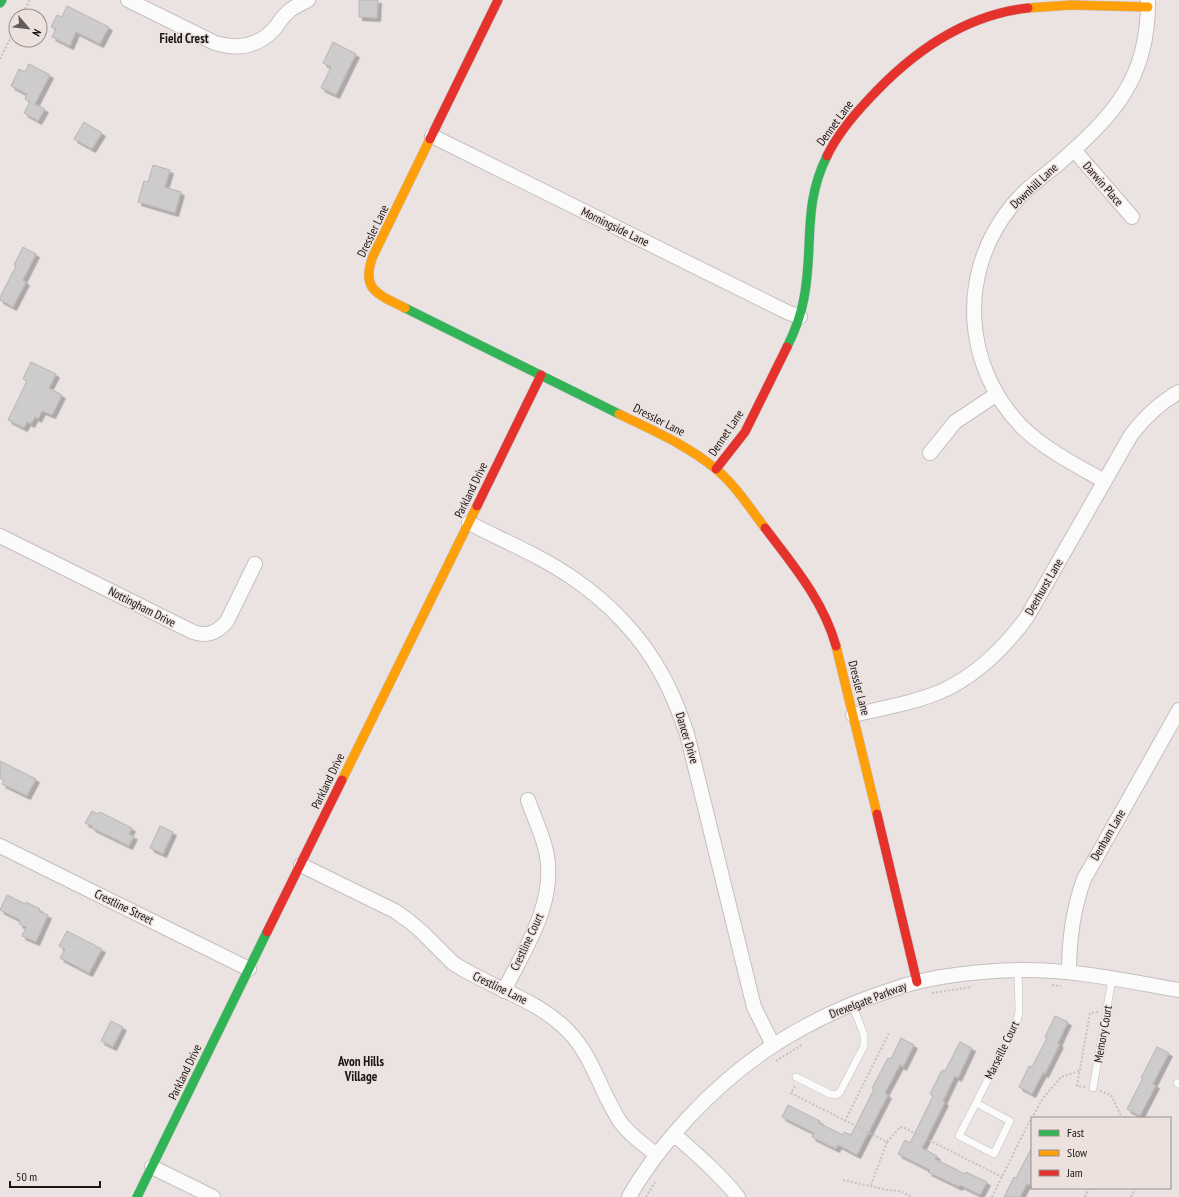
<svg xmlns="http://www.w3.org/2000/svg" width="1179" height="1197" viewBox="0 0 1179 1197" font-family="'PT Sans Narrow',sans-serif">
<defs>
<filter id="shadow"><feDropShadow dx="3.5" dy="3.5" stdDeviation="0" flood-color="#0004"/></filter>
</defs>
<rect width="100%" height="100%" fill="#eae3e2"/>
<path fill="#cdcbcb" stroke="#b6b5b4" filter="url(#shadow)" d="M359,0H378L377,18L359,17Z
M67,6L109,27L100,44L76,32L70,46L52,37L56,29L51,27L57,15L62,17Z
M333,42L356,54L336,95L321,88L331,67L323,63Z
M29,64L50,75L35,104L45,109L38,121L24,113L30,102L25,99L27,94L11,86L19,69L25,72Z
M84,122L102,133L92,149L74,139Z
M153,165L170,170L165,187L181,192L175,213L138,202L144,181L148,182Z
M23,247L36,254L23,280L26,282L13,307L0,300V297L16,266L14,265Z
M31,362L56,374L49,388L62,395L52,415L42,411L38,419L35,417L31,424L27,422L24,428L8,420L27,381L23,379Z
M0,761L36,779L27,796L2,784L4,781L0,778Z
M92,811L98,814L100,812L132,828L129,834L134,836L129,846L92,828V826L85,823Z
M160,826L173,832L163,854L150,848Z
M7,895L25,904L26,902L40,909L39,911L48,915L36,942L22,936L26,927L19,924L20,920L0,910Z
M67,931L102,949L89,973L60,958L65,949L59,946Z
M1055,1016L1068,1022L1058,1043L1060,1044L1045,1074L1043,1073L1032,1094L1019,1087L1029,1066L1032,1067L1047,1038L1045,1037Z
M111,1021L123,1027L113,1047L101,1041Z
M901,1038L914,1045L903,1067L900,1065L885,1093L888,1095L857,1155L838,1145L836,1149L812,1137L814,1133L782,1117L788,1105L820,1121L819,1123L843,1135L844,1132L851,1135L874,1089L872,1088L888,1058L891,1059Z
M960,1042L972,1048L958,1078L955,1076L943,1101L945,1102L922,1148L937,1156L935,1159L965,1174L966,1172L987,1182L980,1195L960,1185L959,1187L928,1172L930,1170L898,1154L905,1140L910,1143L933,1096L930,1094L942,1070L945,1071Z
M1157,1047L1169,1053L1153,1084L1156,1085L1140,1116L1127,1109L1143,1078H1141Z
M1032,1147V1186L1027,1184L1020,1197H1004L1014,1177L1016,1178Z"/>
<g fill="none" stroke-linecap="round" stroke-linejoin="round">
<defs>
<path id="lane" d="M796,1077L830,1094L836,1095L840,1092L864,1046V1035L852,1004
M1177,1083L1179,1084
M1093,1088L1112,979
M976,1103L959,1136L994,1154L1010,1121L976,1103L1017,1021L1019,1012L1018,970"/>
<path id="street" d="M128,0L215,43C238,50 259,46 275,28C279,23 282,17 287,13C292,7 301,4 308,0
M432,136L787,312L800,317
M1074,150L1132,217
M930,453L955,422L997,394
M1104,481C1076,465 1044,449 1021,426C963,365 958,274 1010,208C1023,191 1041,178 1057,165C1113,116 1149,79 1148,0
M469,523C504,541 541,556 574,579C609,603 642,637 662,675C673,694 680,714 687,734L754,1007L773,1045
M0,536L193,632C207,637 217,633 227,621L255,564
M853,715C883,708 914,703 942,691C977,675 1005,647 1027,617L1131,435C1145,417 1159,403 1179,392
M0,846L249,969
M301,865L395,911L409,921L422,932L453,963L461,968C496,989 539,1001 568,1031C586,1049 595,1073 606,1096C611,1105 615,1115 621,1123C631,1136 644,1145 657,1155
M1069,972C1069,940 1073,909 1084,879L1179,710
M504,991C525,948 555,905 547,856C544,837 534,818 528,800
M674,1134C696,1154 719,1173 738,1197
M152,1167L213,1197
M629,1197C645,1168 666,1142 688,1118C738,1064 792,1028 860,1001C879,994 898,987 917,982C950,974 985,971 1018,970C1073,969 1126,981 1179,990"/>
<path id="fast" d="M0,3L2,0
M405,308L619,414
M787,347C795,331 801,315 804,298C814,247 802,206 827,156
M137,1197L267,932"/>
<path id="slow" d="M1028,8L1071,5L1148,7
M405,308C378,294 360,290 373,256L430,139
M619,414C652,430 687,445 716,469C735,485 750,508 765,528
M836,646L877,814
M342,780L477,506"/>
<path id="jam" d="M430,139L498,0
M827,156C837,135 852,117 868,100C911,53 963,15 1028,8
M716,469L745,432L787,347
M477,506L541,375
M765,528C793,565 823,600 836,646
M877,814L917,982
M267,932L342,780"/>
</defs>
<use href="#lane" stroke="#c4bfbe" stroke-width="8"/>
<use href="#street" stroke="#c4bfbe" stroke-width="16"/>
<use href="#fast" stroke="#c4bfbe" stroke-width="10"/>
<use href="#slow" stroke="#c4bfbe" stroke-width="10"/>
<use href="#jam" stroke="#c4bfbe" stroke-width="10"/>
<path stroke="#c4c2c1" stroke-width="2" stroke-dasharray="2 2" stroke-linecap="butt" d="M21,16L30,0
M0,59L16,27
M1052,985L1061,986
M932,993L972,987
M776,1061L803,1044
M795,1086L791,1093L887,1142L900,1127L905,1128L1002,1177
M1085,1087L1077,1086L1090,1013L1098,1012
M1100,1091L1111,1095L1122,1118
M845,1121L889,1033
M843,1180L887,1190L900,1191L912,1197
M871,1185L887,1142
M646,1197L655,1182
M992,1197L1027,1126L1044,1097L1061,1077L1079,1071
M1085,1197L1089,1188
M1131,1197L1135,1188"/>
<use href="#lane" stroke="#fcfbfb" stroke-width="7"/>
<use href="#street" stroke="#fcfbfb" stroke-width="14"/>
<use href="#fast" stroke="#30b455" stroke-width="9"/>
<use href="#slow" stroke="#ff9f0a" stroke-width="9"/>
<use href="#jam" stroke="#e5322d" stroke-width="9"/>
</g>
<g text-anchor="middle" stroke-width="3" stroke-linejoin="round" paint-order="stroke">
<g font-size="12" fill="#181514" stroke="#ede1de">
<text transform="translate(835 123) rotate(-54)" y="4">Dennet Lane</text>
<text transform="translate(1103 184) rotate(49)" y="4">Darwin Place</text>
<text transform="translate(1034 186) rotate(-43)" y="4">Downhill Lane</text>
<text transform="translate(615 227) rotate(26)" y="4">Morningside Lane</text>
<text transform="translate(373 231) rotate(-64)" y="4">Dressler Lane</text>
<text transform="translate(659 420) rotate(27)" y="4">Dressler Lane</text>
<text transform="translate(726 433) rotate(-56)" y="4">Dennet Lane</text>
<text transform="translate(471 490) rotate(-64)" y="4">Parkland Drive</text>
<text transform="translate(1044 587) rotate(-60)" y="4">Deerhurst Lane</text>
<text transform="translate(142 607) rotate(27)" y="4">Nottingham Drive</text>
<text transform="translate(859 688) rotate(76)" y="4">Dressler Lane</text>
<text transform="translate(687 738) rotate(73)" y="4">Dancer Drive</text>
<text transform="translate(328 781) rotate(-64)" y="4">Parkland Drive</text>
<text transform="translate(1108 835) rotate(-60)" y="4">Denham Lane</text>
<text transform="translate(124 907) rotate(26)" y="4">Crestline Street</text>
<text transform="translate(527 942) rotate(-65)" y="4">Crestline Court</text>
<text transform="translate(500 988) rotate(26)" y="4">Crestline Lane</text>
<text transform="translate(868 1000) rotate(-21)" y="4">Drexelgate Parkway</text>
<text transform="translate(1103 1034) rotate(-80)" y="4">Memory Court</text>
<text transform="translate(1002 1050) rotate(-64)" y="4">Marseille Court</text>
<text transform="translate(185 1072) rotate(-64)" y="4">Parkland Drive</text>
</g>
<g font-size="13" font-weight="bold" fill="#181514" stroke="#ede1de">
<text x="184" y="43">Field Crest</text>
<text x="361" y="1066">Avon Hills<tspan x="361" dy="15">Village</tspan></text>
</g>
</g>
<rect x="1031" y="1117" width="140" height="72" fill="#ede1de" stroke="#988f8d"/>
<rect x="1039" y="1130" width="20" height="6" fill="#30b455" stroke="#988f8d"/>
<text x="1067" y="1137" font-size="12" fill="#181514">Fast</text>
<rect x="1039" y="1150" width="20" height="6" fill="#ff9f0a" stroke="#988f8d"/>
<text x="1067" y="1157" font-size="12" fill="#181514">Slow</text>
<rect x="1039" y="1170" width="20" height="6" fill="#e5322d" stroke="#988f8d"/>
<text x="1067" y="1177" font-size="12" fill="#181514">Jam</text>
<g transform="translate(28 28) rotate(118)"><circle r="19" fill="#ede1de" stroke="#988f8d"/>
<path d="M0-3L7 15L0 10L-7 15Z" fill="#625d5c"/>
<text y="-6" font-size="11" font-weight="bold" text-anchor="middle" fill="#181514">N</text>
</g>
<path d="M10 1181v6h90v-6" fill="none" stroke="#181514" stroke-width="2"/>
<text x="16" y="1181" font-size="12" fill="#181514" stroke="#ede1de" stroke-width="3" paint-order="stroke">50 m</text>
</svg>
